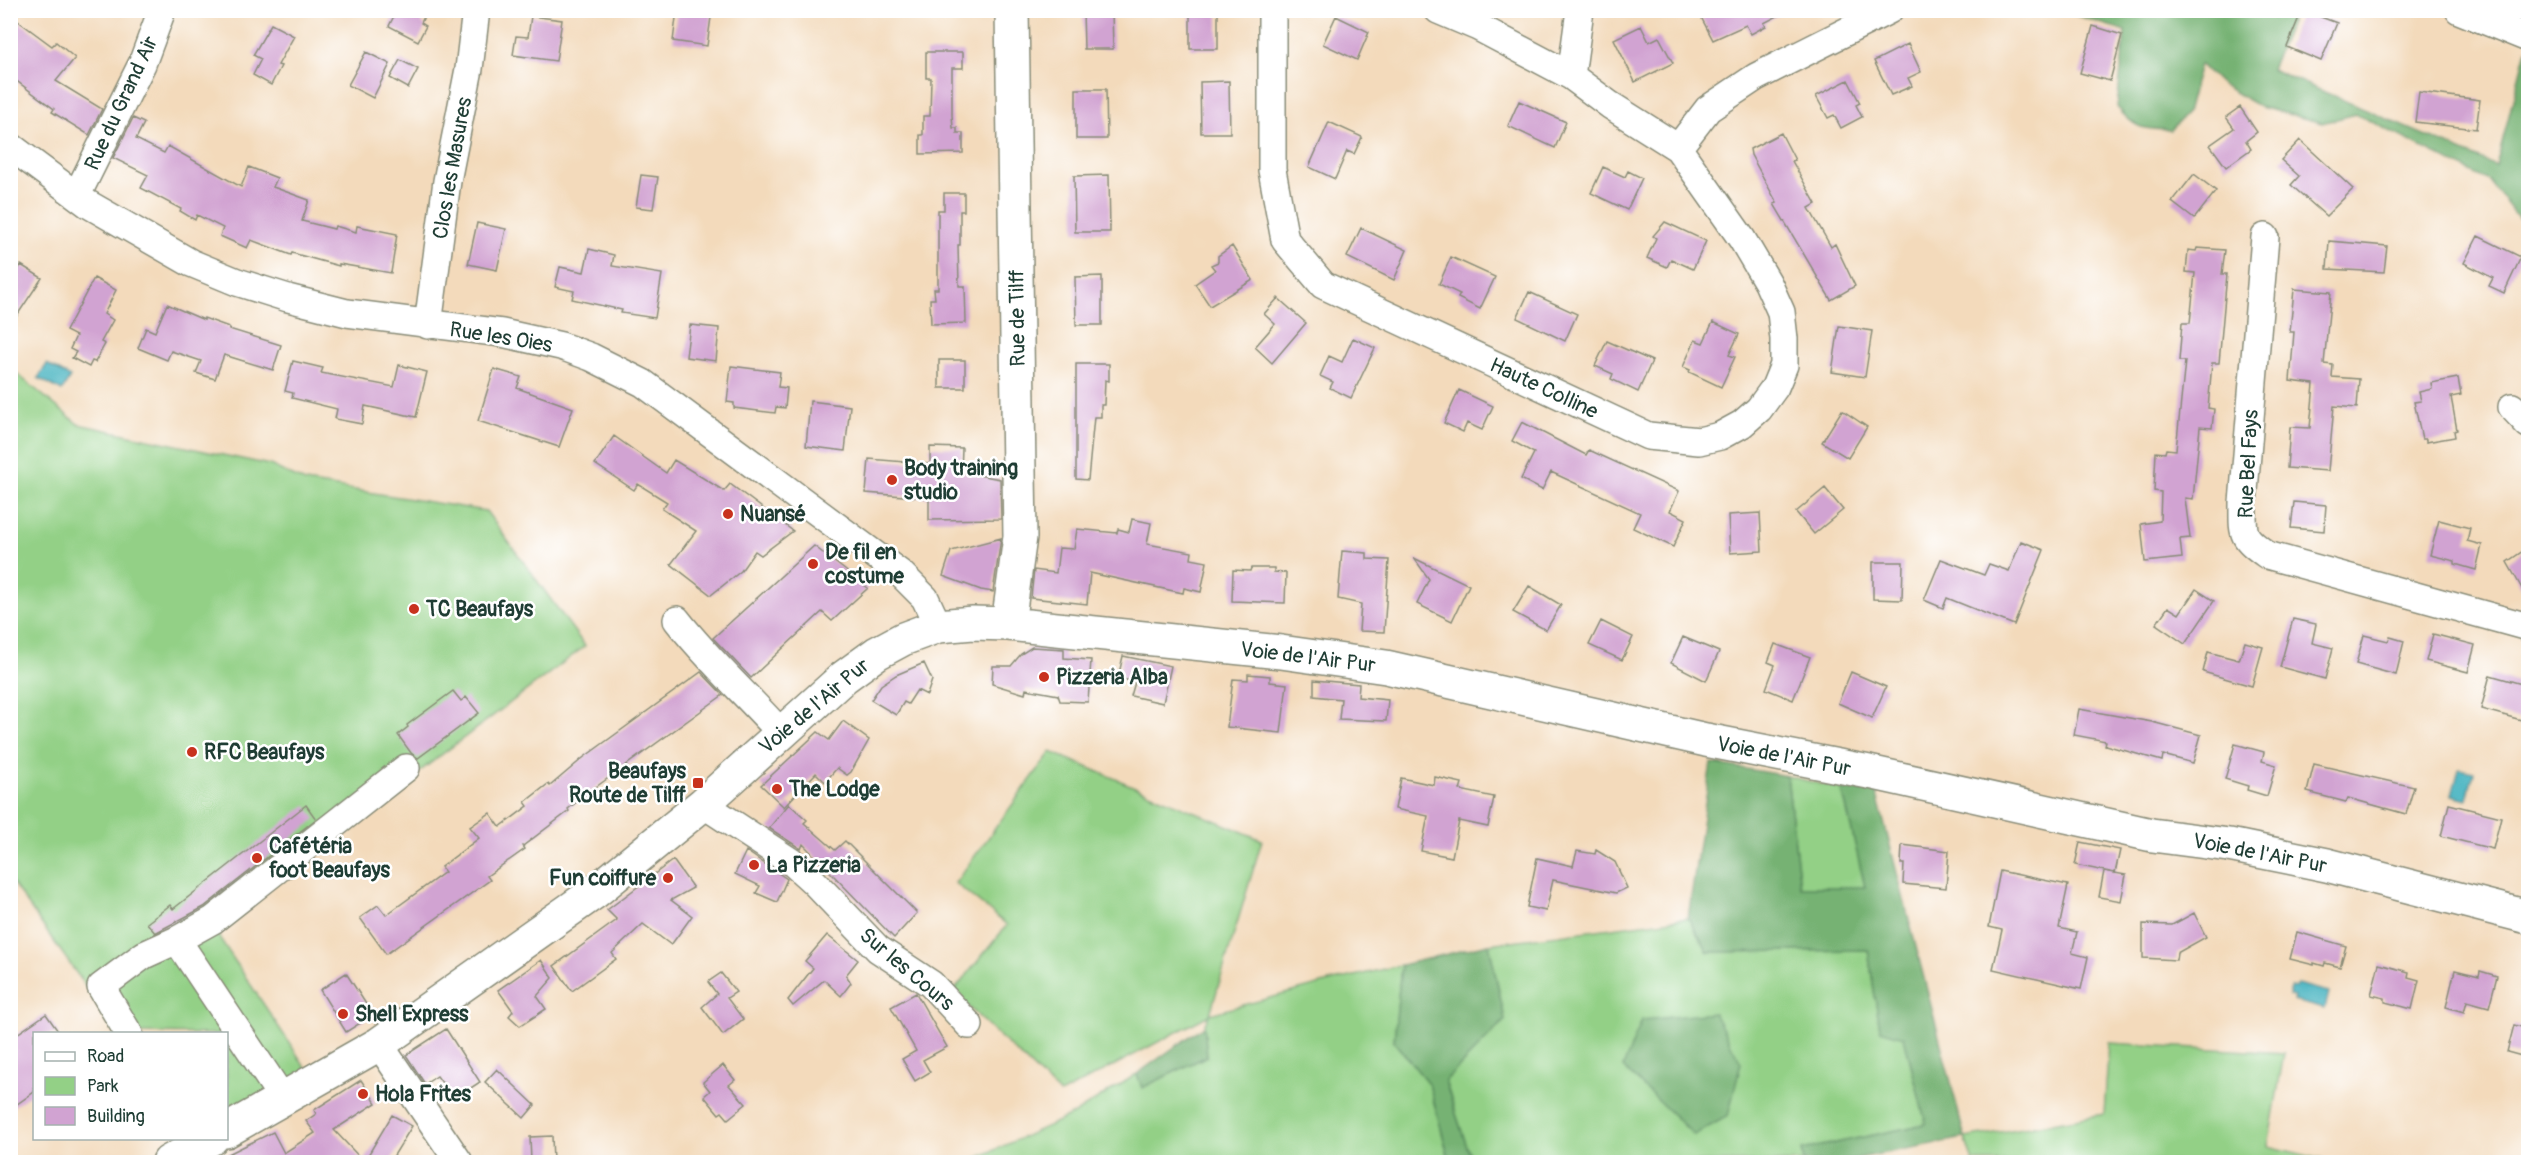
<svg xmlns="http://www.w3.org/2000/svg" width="2539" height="1173" viewBox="0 0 2539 1173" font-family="Pangolin,sans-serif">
<rect width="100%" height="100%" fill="#fff"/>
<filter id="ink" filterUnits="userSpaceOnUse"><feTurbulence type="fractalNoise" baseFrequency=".0167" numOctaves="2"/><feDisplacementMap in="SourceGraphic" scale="12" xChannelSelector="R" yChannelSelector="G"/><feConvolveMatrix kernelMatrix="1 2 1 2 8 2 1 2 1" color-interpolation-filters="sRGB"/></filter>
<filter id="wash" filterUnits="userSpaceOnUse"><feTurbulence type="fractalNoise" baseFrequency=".008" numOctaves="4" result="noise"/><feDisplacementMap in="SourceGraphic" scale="24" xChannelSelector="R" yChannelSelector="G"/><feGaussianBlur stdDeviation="1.35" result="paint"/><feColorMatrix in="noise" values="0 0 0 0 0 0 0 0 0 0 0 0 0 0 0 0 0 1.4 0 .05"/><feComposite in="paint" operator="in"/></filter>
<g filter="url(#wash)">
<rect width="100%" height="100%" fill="#f3dabb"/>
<path fill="#93d086" stroke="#59865d" stroke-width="1.5" d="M11,369L78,424L270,465L305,482L486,511L585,646L213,928L308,1071L227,1116L226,1034L119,1033L11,881Z
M1051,752L1262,840L1210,1014L1333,981L1401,965L1394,1042L1429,1084L1450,1162H968L1074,1114L1137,1074L1142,1088L1207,1056L1204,1026L1209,1015L1060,1094L953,992L1007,925L955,883Z
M1787,776L1842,789L1866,888L1800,887Z
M1688,918L1708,952L1868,950L1880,1029L1904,1036L1926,1124L1802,1150L1804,1162H1472L1445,1081L1505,1020L1489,944Z
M2109,1043L2284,1053L2268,1146L2333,1162H1973L1965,1138L2104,1114Z"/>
<path fill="#76b273" stroke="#4a7854" stroke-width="1.5" d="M2063,11H2295L2271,69L2496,166L2526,49L2528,50V231L2489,181L2356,114L2322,123L2260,107L2219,83L2200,64L2187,113L2171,130C2142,129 2136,130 2117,107L2125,31Z
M1711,763L1787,776L1800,887H1865L1842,789L1876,791L1965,1138L1838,1162H1804L1802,1150L1926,1124L1904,1037L1880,1030L1868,950L1708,952L1688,918Z
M1489,944L1505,1020L1445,1081L1472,1162H1450L1429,1084L1394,1042L1401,965Z
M1714,1013L1741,1063L1728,1116L1694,1135L1623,1067L1642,1020Z
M1204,1026L1207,1056L1142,1088L1137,1074Z"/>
<path fill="#44b2c0" stroke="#32787a" stroke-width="1.5" d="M47,364L70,377L62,391L38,378Z
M2459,769L2474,772L2467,799L2452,795Z
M2297,984L2329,992L2325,1009L2293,1001L2294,997L2289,996L2291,987L2295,988Z"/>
<g id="blocks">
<path fill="#d1a3d2" d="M397,10H427L421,23L426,26L418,41L389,26Z
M677,10H712L707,46L673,41Z
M1083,10H1112L1113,49H1084Z
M1190,10H1218V49H1190Z
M1715,10H1789L1764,23L1766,26L1751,34L1746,25L1713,40L1701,17Z
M2302,10L2337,23L2321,61L2287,47Z
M10,15L52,46L56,42L75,58L56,81L102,109L89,135L52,112L54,109L10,76Z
M531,16L562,20L556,61L513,55L516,36L528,37Z
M1336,16L1369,32L1357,60L1323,44Z
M271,24L294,36L278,65L281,66L271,85L253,75L261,59L253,55Z
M1641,26L1649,42L1659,37L1673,63L1635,82L1614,39Z
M2093,26L2122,35L2110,81L2080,73Z
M1908,44L1921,72L1908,78L1912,86L1891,95L1874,61Z
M366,52L390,64L373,98L348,85Z
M926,52H963V68H952V115L953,128H957V133H963V153L920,154V135H923V116H930L931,78H926Z
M400,60L418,69L408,88L390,78Z
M1848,80L1860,103L1856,105L1862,117L1841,128L1834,115L1828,118L1816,96Z
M1229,81L1230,133H1201L1200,82Z
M1076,89H1106L1107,139H1076Z
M2419,92L2480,100L2476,129L2415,122Z
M1519,101L1566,122L1555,148L1508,126Z
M2240,107L2257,132L2246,141L2251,149L2226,167L2210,145L2234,128L2226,117Z
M133,118L144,123L136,139L164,153L168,146L241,187L249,167L277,178L273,187L309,200L302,221L334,229L335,226L356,232L357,226L397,234L391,273L339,264V266L292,253L291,255L251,240L247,248L220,236L223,228L197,215L195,220L180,211L181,209L141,188L148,175L113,158Z
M1329,122L1362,137L1354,154L1347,151L1335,179L1309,167Z
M1781,133L1795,160L1792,161L1816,204L1809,208L1831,247L1835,244L1855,286L1831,300L1774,204L1777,203L1751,155L1750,149Z
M2300,140L2353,189L2326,216L2291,185L2299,176L2281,160Z
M1603,167L1625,177L1628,171L1642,178L1627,210L1591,193Z
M2194,174L2216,191L2194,219L2172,202Z
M641,175L658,177L653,209L636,207Z
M1109,175L1110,232H1075L1074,176Z
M944,193H964V211H960V245H958L959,286H965L966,323L931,324L930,299H935L934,289H938V210H944Z
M1665,222L1706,241L1693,269L1671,259L1667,267L1647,258L1656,238L1653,236Z
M477,223L506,229L497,270L468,264Z
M1361,228L1407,250L1394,280L1347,257Z
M2478,236L2521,257L2504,293L2489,286L2493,278L2464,263Z
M2329,241L2387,246L2384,272L2327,269Z
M1232,246L1253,280L1210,306L1195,284L1215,270L1211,265L1218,262V256Z
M2197,248L2225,250L2222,274H2227L2219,363H2212L2208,408L2214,409L2212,428L2200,427L2193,499L2185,498L2190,538L2180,539L2182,558L2145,562L2141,524L2160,521L2161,492L2154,491L2156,452L2165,453L2166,449L2176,450L2185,361H2179L2182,323H2190L2195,273L2186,272L2188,250L2196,251Z
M589,249L614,255L612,266L662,274L655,318L621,313L622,310L572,299L574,291L555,287L560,267L584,272Z
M1451,257L1495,277L1480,309L1458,298L1460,294L1439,284Z
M21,265L42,278L10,326V281Z
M1102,276V325H1076L1075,277Z
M94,278L116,290L104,314L113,320L101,342L105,344L95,362L92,361L89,367L72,358L76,352L70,349L76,336L66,331Z
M2294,289L2331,292L2324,364L2333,365L2332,377L2359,379L2357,408L2334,406L2328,471L2287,468L2290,427L2310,428L2314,384L2290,381L2294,332H2290Z
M1529,292L1577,314L1565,341L1517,318Z
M1278,298L1306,323L1272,363L1255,347L1275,324L1264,314Z
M167,304L204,320V318L229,327V329L281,345L273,370L224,355L215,379L196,373L201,361L171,351L167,360L138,348L146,328L155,332Z
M1713,322L1739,334L1729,355L1735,357L1721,387L1689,372L1690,370L1683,367L1695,340L1703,343Z
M690,325L719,328L716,361L686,357Z
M1839,326L1872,331L1865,377L1832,372Z
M1353,338L1375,348L1351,398L1330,388L1333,382L1320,376L1329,356L1342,362Z
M1607,341L1652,361L1638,392L1611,379L1613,374L1595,366Z
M939,360H965V388H939Z
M293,361L323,368L321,373L394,387L399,365L427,372L416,417L365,406L362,424L335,419L337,409L292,398L293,393L285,391Z
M1076,364H1109V381L1105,380L1104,405H1101V417H1094L1088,480L1076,479Z
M731,366L780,372L778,387L787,388L785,408L776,407L775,413L734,408V403L727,402Z
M494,369L521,377L517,388L573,408L559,447L478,421Z
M2458,378L2461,395L2451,397L2457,430L2454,431L2455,437L2426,442V439H2422L2414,402L2421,401L2419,392L2432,389L2431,383Z
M1459,390L1493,406L1482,430L1467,423L1463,432L1444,423Z
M810,401L850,406L845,451L806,446Z
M1842,410L1867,427L1848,458L1822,442Z
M1522,422L1586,455L1589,450L1679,491L1670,511L1686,519L1673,547L1633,528L1640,513L1551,472L1542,490L1521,479L1534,453L1512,441Z
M614,436L666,473L674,460L724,491L730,484L793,531L761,555L755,551L741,571L711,595L671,564L696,531L662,509L667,502L638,484L634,490L595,464Z
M930,447L962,448L961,472L1000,479L1001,519L929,520V498L866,493L869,459L930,464Z
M1825,488L1843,510L1814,534L1796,512Z
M2294,502L2326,505L2324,531L2291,528Z
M1760,513L1762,551L1730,553L1728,515Z
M1132,519L1151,523L1147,544L1192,552L1191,559L1207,562L1201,592L1184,588L1183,593L1090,573L1087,604L1031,598L1034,570L1056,573L1059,548L1074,549L1077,529L1117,533L1118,529L1129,532Z
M2439,520L2470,528L2467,541L2482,545L2476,570L2455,564V561L2430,555Z
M1001,538L993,592L981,590L943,576L951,551Z
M2021,541L2044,550L2014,625L1947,598L1943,608L1924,600L1941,559L1984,575L1989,564L2009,571Z
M814,546L868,588L832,621L822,612L751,678L713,638Z
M2529,547V601L2507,562Z
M1342,551L1367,553V559L1389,560L1384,632L1359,631L1361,604L1338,599Z
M1414,558L1469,585L1452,621L1417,604L1429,579Z
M1873,562H1903L1902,600L1873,599Z
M1251,568H1274V572L1286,573L1285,603L1232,601L1233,570L1250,571Z
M1529,586L1561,605L1546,630L1513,612Z
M2196,589L2214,601L2185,644L2156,624L2168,607L2179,614Z
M2293,619L2316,624L2312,643L2333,648L2325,679L2280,667Z
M1601,621L1633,637L1622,660L1589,645Z
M2433,634L2475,645L2468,672L2426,661Z
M2364,635L2388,641L2390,637L2404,641L2396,675L2356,664Z
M1683,637L1719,652L1706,681L1671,663Z
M2245,642L2263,647L2252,686L2203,672L2208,652L2239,660Z
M1775,644L1810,657L1793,700L1766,689L1775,665L1768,662Z
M1032,647L1064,649V658L1091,660L1088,702L1060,701L1058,695L1026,689L1025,694L992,684L993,666H1011L1021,654Z
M1123,656L1171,666L1163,703L1131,696L1135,682L1118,678Z
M924,663L932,680L927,695L917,690L908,704L904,702L896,715L871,700L881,685L896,675Z
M701,672L723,695L589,792L568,809L569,811L523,846L525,849L487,876L490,880L386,954L360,918L378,905L386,915L445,872L441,867L479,838L470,827L490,813L500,827L528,806L525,802L548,784L550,786L583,758Z
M1851,672L1886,687L1872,718L1838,703Z
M1248,674L1270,676V682L1287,684L1281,733L1227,727L1233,679L1248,680Z
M2490,675L2529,686V708L2525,721L2481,709Z
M1314,680L1359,684L1358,697L1388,700L1386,721L1339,719L1341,699L1314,696Z
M453,691L461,701L466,697L479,713L418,758L411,753L398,735L408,727L407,725Z
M2079,709L2152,722L2201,735L2193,763L2163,755L2162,761L2105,745L2106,741L2074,735Z
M843,721L869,740L851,772L847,775L837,768L825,782L816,773L784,807L761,785L818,732L829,740Z
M2235,744L2264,752L2262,761L2276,765L2267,796L2247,790L2248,786L2225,779Z
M2314,764L2414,787L2406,814L2348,798L2346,802L2307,792Z
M1435,777L1462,783L1460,790L1494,797L1488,827L1459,821L1452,857L1421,851L1428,816L1395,809L1401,778L1434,785Z
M789,804L807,820L804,823L835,850L845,841L917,913L894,938L803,844L801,849L769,828Z
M2449,804L2501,817L2493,849L2441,836Z
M306,805L316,819L204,907L155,933L147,923L170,905L173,909Z
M2080,842L2120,850L2115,873L2075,865Z
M1902,845L1949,851L1946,888L1903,884L1904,864H1901Z
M1596,850L1615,862L1627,888L1616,893L1553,880L1546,911L1527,907L1537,858L1573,866L1577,851L1595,854Z
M746,851L787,879L777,902L756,893L760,886L735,874Z
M673,860L693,888L671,900L692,916L679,934L671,945L643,924L612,953L616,959L572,991L554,966L617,920L607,910Z
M2000,871L2068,885L2059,928L2077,932L2072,953L2088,957L2081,989L1993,969L2002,930L1989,927Z
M2104,871L2126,875L2121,901L2099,897Z
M2194,913L2206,937L2177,953L2176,960L2143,958V924L2172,925Z
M2297,932L2346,946L2340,967L2325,963L2324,966L2314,963V965L2290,959Z
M827,935L858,960L846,975L851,983L841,996L824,980L793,1006L788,1000L813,968L805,961Z
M541,960L553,978L537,996L546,1009L520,1026L509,1016L513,1011L498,990Z
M2379,964L2409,972L2408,977L2419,980L2412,1009L2385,1002V998L2371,995Z
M2455,970L2479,976L2480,971L2497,976L2489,1007L2467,1001L2464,1012L2446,1007Z
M346,973L373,1015L346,1032L320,990Z
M721,973L736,992L727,998L743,1019L723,1035L702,1007L717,994L708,982Z
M916,993L947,1047L923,1060L930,1072L915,1081L902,1059L916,1051L891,1007Z
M46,1014L60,1034H34V1092L10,1109V1039Z
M2514,1025L2529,1029V1058L2507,1052Z
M446,1029L480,1082L454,1099L437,1076L425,1084L406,1055Z
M723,1065L735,1080L729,1085L746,1104L728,1119L722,1112L719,1114L704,1096L710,1091L703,1082Z
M497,1069L535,1105L524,1118L485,1082Z
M361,1080L376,1103L334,1130L364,1162L392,1115L412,1126L390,1162H212L273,1132L284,1153L315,1133L306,1121L316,1114L314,1110Z
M552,1136L553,1162H531L530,1137Z"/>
</g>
</g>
<g filter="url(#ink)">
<use href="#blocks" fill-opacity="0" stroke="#898c78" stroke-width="1.5"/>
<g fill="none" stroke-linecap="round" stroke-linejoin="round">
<defs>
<path id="minor" d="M1272,10V170L1285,240L1323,285L1648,436L1699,441L1720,436L1742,424L1759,409L1775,387L1784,365V339L1781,312L1768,283L1742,239L1678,148L1610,105L1571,76L1478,27L1438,10
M2459,10L2528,38
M1571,76L1580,10
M10,146L88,204L191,263L237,282L288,298L347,313L502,333L561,346L591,357L643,383L901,574L925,598L938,626
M1678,148L1708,109L1756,77L1889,10
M77,195L142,64L162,10
M2265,237L2243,503C2243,536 2241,536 2267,555L2528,627
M428,325L447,181L469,69L476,10
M2512,407L2528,424
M677,620C709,661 747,695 781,733
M703,804L793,863L814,882L878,949L931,984L969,1025
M177,940L283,1099
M129,1034L101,987L144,955L177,940L213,920L406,768
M379,1044L459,1162"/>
<path id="major" d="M1008,624L1020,537L1012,10
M226,1131L379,1044L595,892L703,804L844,677L877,653L903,639L938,626L973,623L1008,624L1281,652L1386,667L1706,740L1869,772L2152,835L2229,845L2327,865L2528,917
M169,1162L212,1138"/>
</defs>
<use href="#minor" stroke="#898c78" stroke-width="30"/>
<use href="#major" stroke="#898c78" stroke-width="36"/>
<use href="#minor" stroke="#fff" stroke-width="27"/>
<use href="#major" stroke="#fff" stroke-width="33"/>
</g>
</g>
<g fill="#c8321e" stroke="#fff" stroke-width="2">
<circle cx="892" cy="480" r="6"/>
<circle cx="728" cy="514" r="6"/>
<circle cx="813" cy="564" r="6"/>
<circle cx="414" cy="609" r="6"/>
<circle cx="1044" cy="677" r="6"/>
<circle cx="192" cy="752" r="6"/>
<rect x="692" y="777" width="12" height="12" rx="3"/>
<circle cx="777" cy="789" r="6"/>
<circle cx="257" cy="858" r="6"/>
<circle cx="754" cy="865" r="6"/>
<circle cx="668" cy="878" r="6"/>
<circle cx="343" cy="1014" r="6"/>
<circle cx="363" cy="1094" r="6"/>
</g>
<g text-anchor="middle" stroke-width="5" stroke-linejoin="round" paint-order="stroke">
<g font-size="21" fill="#1f3d34" stroke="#fff">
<text transform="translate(121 103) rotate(-65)" y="7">Rue du Grand Air</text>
<text transform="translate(452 168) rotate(-80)" y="7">Clos les Masures</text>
<text transform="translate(1017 318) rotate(-91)" y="7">Rue de Tilff</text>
<text transform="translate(501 337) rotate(9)" y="7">Rue les Oies</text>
<text transform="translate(1544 388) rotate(25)" y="7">Haute Colline</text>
<text transform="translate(2248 464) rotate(-87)" y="7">Rue Bel Fays</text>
<text transform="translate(1308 657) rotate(7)" y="7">Voie de l'Air Pur</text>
<text transform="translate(814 706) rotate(-40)" y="7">Voie de l'Air Pur</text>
<text transform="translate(1784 756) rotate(11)" y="7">Voie de l'Air Pur</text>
<text transform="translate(2260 853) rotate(11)" y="7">Voie de l'Air Pur</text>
<text transform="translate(907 969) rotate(40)" y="7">Sur les Cours</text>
</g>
<g font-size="21" font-weight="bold" fill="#1f3d34" stroke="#fff" text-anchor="start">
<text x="904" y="475">Body training<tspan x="904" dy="24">studio</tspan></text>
<text x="740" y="521">Nuansé</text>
<text x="825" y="559">De fil en<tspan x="825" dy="24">costume</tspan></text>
<text x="426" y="616">TC Beaufays</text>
<text x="1056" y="684">Pizzeria Alba</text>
<text x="204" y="759">RFC Beaufays</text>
<text x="686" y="778" text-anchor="end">Beaufays<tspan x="686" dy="24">Route de Tilff</tspan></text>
<text x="789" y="796">The Lodge</text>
<text x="269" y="853">Cafétéria<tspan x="269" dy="24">foot Beaufays</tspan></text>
<text x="766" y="872">La Pizzeria</text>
<text x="656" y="885" text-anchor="end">Fun coiffure</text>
<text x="355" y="1021">Shell Express</text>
<text x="375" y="1101">Hola Frites</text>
</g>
</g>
<rect width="2539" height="1173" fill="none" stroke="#fff" stroke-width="36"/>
<rect x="33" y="1032" width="195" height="108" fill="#ffffff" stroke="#a5b1ae" stroke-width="1.5"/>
<rect x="45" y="1052" width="30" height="9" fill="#ffffff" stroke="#a5b1ae" stroke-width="1.5"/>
<text x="87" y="1062" font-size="18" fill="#1f3d34">Road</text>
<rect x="45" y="1077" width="30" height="18" fill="#93d086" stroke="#a5b1ae" stroke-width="1.5"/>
<text x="87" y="1092" font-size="18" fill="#1f3d34">Park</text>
<rect x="45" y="1107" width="30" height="18" fill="#d1a3d2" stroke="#a5b1ae" stroke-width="1.5"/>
<text x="87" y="1122" font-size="18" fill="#1f3d34">Building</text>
</svg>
